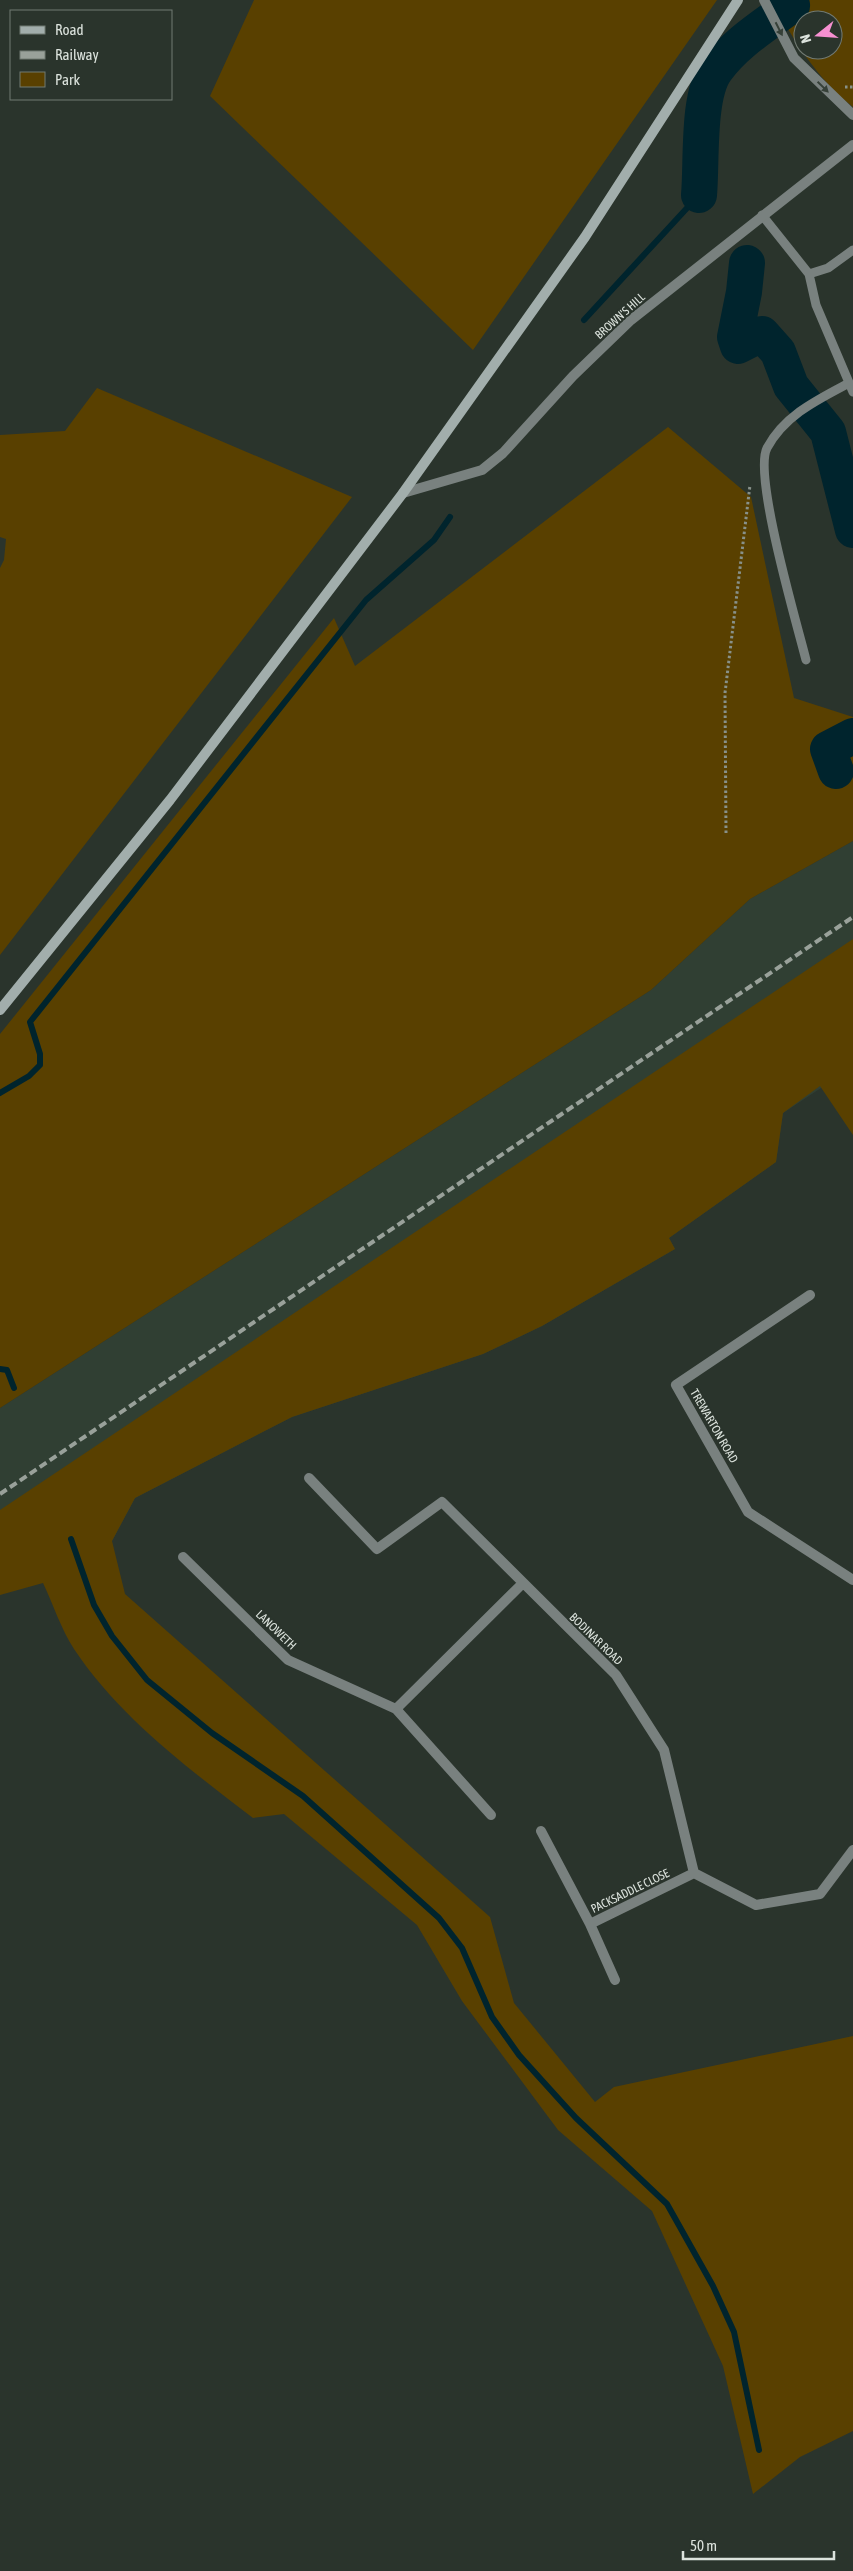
<svg xmlns="http://www.w3.org/2000/svg" width="853" height="2571" viewBox="0 0 853 2571" font-family="'Asap Condensed',sans-serif">
<rect width="100%" height="100%" fill="#2a342c"/>
<path fill="#303f33" d="M853,841V1067L783,1113L776,1162L669,1238L675,1249L542,1326L483,1354L292,1417L135,1498L112,1541L0,1595V1408L651,990L750,899Z"/>
<path fill="#594000" fill-rule="evenodd" d="M254,0H717L473,350L210,96Z
M771,0H853V107C816,78 794,40 771,0ZM803,20H833V50H803Z
M97,388L352,497L0,955V568L4,560L6,539L0,537V435L65,431Z
M668,427L751,497L794,698L853,717V841L750,899L651,990L0,1408V1034L334,618L355,666Z
M853,939V1135L820,1086L783,1113L776,1162L669,1238L675,1249L542,1326L483,1354L292,1417L135,1498L112,1541L125,1594L490,1917L514,2003L595,2102L614,2087L853,2036V2431L800,2457L753,2494L723,2366L652,2211L558,2130L462,2001L417,1925L284,1814L253,1818C188,1768 120,1718 74,1649C61,1629 53,1604 43,1583L0,1595V1510Z"/>
<g fill="none" stroke-linecap="round" stroke-linejoin="round">
<path stroke="#00242d" stroke-width="6" d="M584,320L699,195
M0,1093L29,1076L40,1065V1054L30,1022L366,600L434,540L450,517
M0,1369L7,1370L14,1388
M71,1539L94,1605L112,1636L147,1680L212,1733L303,1796L439,1918L462,1948L492,2017L519,2055L576,2118L667,2204L713,2286L734,2332L759,2450"/>
<path stroke="#00242d" stroke-width="36" d="M699,195C702,163 697,96 716,70C735,43 767,24 792,5L791,0
M747,263L744,292L735,337L738,346L762,334L778,352L791,386L828,432L853,530
M836,771L828,749L853,736"/>
<path stroke="#88918a" stroke-width="3" stroke-dasharray="2.5 2.5" stroke-linecap="butt" d="M845,87H853
M726,833L725,693L750,485"/>
<path stroke="#79817f" stroke-width="9" d="M762,215L809,274L816,305L853,392
M809,274L828,268L853,250
M806,660C797,624 753,475 767,448C785,415 817,400 849,383"/>
<path stroke="#79817f" stroke-width="10" d="M764,0L794,58L853,115
M810,1295L676,1385L748,1512L853,1580
M309,1478L377,1549L442,1502L616,1675L664,1750L694,1873L756,1905L820,1894L853,1850
M183,1557L288,1660L396,1709L522,1584
M396,1709L491,1815
M541,1831L590,1924L694,1873
M590,1924L615,1980"/>
<path stroke="#79817f" stroke-width="10" d="M403,493L482,470L503,453L573,376L631,320L853,145"/>
<path stroke="#a2aeac" stroke-width="10" d="M0,1010L170,800L403,493L585,237L738,0"/>
<path stroke="#99a19a" stroke-width="4" stroke-dasharray="8 4" stroke-linecap="butt" d="M0,1494L853,917"/>
</g>
<defs><path id="oneway-solid" d="M-6-.8H1V-3.2L6.5 0L1 3.2V.8H-6Z" transform="scale(1.25)"/></defs>
<g fill="#364038">
<use href="#oneway-solid" transform="translate(779 29) rotate(63)"/>
<use href="#oneway-solid" transform="translate(823 87) rotate(44)"/>
</g>
<g text-anchor="middle" stroke-width="4" stroke-linejoin="round" paint-order="stroke">
<g font-size="12" fill="#dce3dd" stroke="#2a342c">
<text transform="translate(620 316) rotate(-42)" y="4">BROWN'S HILL</text>
<text transform="translate(714 1426) rotate(60)" y="4">TREWARTON ROAD</text>
<text transform="translate(276 1630) rotate(44)" y="4">LANOWETH</text>
<text transform="translate(596 1639) rotate(44)" y="4">BODINAR ROAD</text>
<text transform="translate(630 1891) rotate(-26)" y="4">PACKSADDLE CLOSE</text>
</g>
</g>
<rect x="10" y="10" width="162" height="90" fill="#2a342c" stroke="#717a73"/>
<rect x="20" y="26" width="25" height="8" fill="#a2aeac" stroke="#717a73"/>
<text x="55" y="35" font-size="15" fill="#dce3dd">Road</text>
<rect x="20" y="51" width="25" height="8" fill="#99a19a" stroke="#717a73"/>
<text x="55" y="60" font-size="15" fill="#dce3dd">Railway</text>
<rect x="20" y="72" width="25" height="15" fill="#594000" stroke="#717a73"/>
<text x="55" y="85" font-size="15" fill="#dce3dd">Park</text>
<g transform="translate(818 35) rotate(253)"><circle r="24" fill="#2a342c" stroke="#717a73"/>
<path d="M0-4L9 19L0 12L-9 19Z" fill="#f690d1"/>
<text y="-8" font-size="14" font-weight="bold" text-anchor="middle" fill="#dce3dd">N</text>
</g>
<path d="M683 2551v8h151v-8" fill="none" stroke="#dce3dd" stroke-width="2.5"/>
<text x="690" y="2551" font-size="15" fill="#dce3dd" stroke="#2a342c" stroke-width="4" paint-order="stroke">50 m</text>
</svg>
